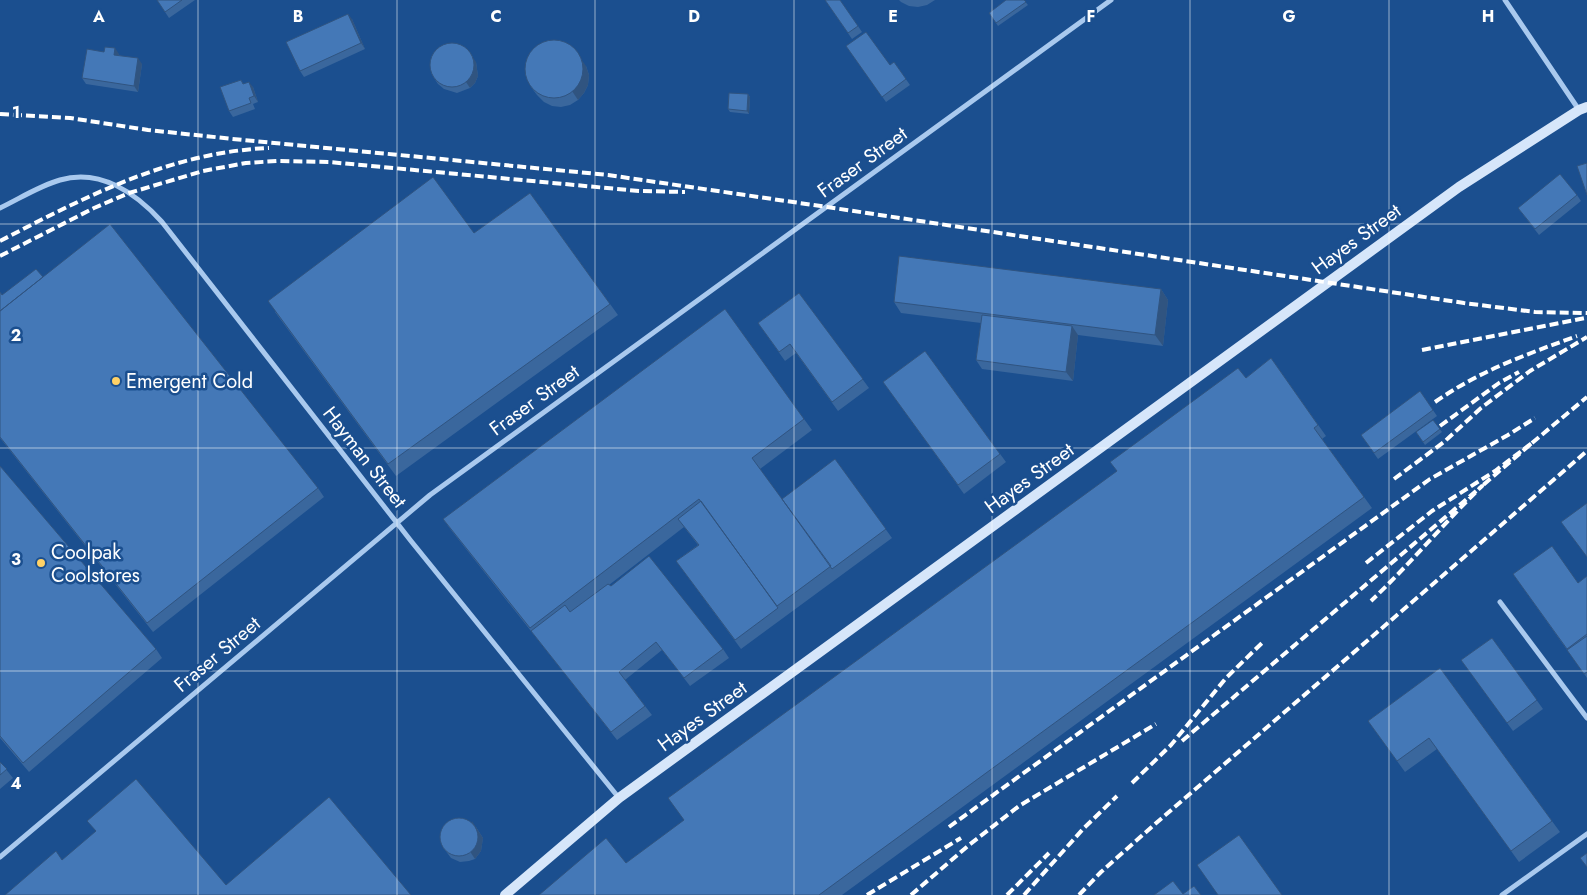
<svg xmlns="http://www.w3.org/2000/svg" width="1587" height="895" viewBox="0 0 1587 895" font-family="Jost,sans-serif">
<rect width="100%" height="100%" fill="#1b4f8f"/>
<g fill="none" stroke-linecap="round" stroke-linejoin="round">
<path stroke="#a9c9ee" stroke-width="5" d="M1505,0L1579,110
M0,208C19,199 39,186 60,180C100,168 136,193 162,222L411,541L619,798
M1500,602L1587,718
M0,857L430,495L1111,0
M1502,895L1587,834"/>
<path stroke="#d6e6fa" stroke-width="10" d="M505,895L619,798L1459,187L1579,110L1587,107"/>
<path stroke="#fff" stroke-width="4" stroke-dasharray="9 4" stroke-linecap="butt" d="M0,114L70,118L148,130L243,140L608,175L827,207L1464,303L1535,312L1587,313
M0,241C85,197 171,152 269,148
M0,256L94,208L129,193L203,171L246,163L277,161L329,162L639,191L685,192
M1422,350L1585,318
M1435,402C1481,370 1525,355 1577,336
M1440,426L1499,383L1519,372
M1532,443L1587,397
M1394,479L1444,442L1481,408L1530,371L1587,337
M1366,563L1432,511L1495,471L1532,443L1482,486
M1182,741L1482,486C1444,523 1410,564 1371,601
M1132,783L1171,745L1226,678L1262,643
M949,827L1430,479L1508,435L1535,418
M867,895L961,838
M911,895L969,845L1019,806L1156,724
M1007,895L1049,853
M1024,895L1083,829L1117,796
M1079,895L1101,872L1155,824L1587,451"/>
</g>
<path fill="#3a679d" d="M157,0H195L169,18Z
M825,0L858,26L862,32L852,39Z
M899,0H935L927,5L918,7L909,6L901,2Z
M1024,0L1028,5L998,26L989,13Z
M352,19L365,49L304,77L300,71Z
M846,46L890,65L894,62L910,85L886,102Z
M119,54V55L142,64L138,92L86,84L82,78Z
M476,62L478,76L475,83L470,88L457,93L444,89L438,84L434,78Z
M586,66L589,75L588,85L584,93L578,100L570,105L561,107L552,106L544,102L537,95L531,87Z
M244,83L253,87L258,102L253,104L255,109L233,117L229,111Z
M748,94L750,97L749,114L730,112L728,109Z
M530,193L618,315L396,476L275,312L474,233Z
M1577,195L1581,201L1539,235L1518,208Z
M43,277L318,488L324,497L153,632L0,438V292L2,295Z
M1161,289L1168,300L1163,346L1078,335L1073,381L982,369L976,360L981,323L901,313L894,302Z
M799,293L869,388L838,411L796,353L785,361L758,323Z
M925,351L1006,462L964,494L883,382Z
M1271,358L1326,436L1322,439L1372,508L842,895H539L626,863L684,821Z
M1420,391L1437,416L1378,459L1361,435Z
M804,419L812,430L760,469L814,544L835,459L892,538L741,649L676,561L698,545L684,527L609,585L723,649L729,658L690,686L662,650L625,680L652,715L617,740L451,530L443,519Z
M1433,420L1442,432L1425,445L1416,432Z
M0,466L156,649L162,658L29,772L0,738Z
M1513,574L1578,583L1587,576V678Z
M1492,638L1543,709L1513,731L1461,660Z
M1440,668L1560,832L1519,862L1437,749L1405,772L1368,721Z
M0,762L13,778L0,789Z
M476,827L483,838L481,851L475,859L469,861L460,862L451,858L442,846Z"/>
<path fill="#305480" d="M348,14L352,19L365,49L361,43Z
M115,48L119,54L118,60L114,55Z
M468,50L476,62L478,76L475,83L470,88L466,82Z
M575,50L586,66L589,75L588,85L584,93L578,100L572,91Z
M138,58L142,64L138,92L134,86Z
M249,82L253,87L258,102L254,96Z
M748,94L750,97L749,114L747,111Z
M1161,289L1168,300L1163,346L1155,335Z
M1072,326L1078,335L1073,381L1066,372Z
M472,821L483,838L481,851L475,859L471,853Z"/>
<path fill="#4478b7" stroke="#305480" d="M157,0H182L165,12Z
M825,0H840L858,26L848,33Z
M1006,0H1024L1026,2L996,23L989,13Z
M348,14L361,43L300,71L286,42Z
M866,32L890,65L894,62L906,79L882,97L846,46Z
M525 69a29 29 0 1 1 58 0a29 29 0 1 1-58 0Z
M430 65a22 22 0 1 1 44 0a22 22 0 1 1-44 0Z
M105,47L115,48L114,55L138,58L134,86L82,78L87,49L104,52Z
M241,80L243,84L249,82L254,96L249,98L251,103L229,111L220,87Z
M729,93L748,94L747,111L728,109Z
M1587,163V195L1577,166Z
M1560,174L1577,195L1535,229L1518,208Z
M433,177L474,233L530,193L610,304L388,464L268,301Z
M110,224L318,488L147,623L0,437V311Z
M899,256L1161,289L1155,335L894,302Z
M36,269L43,277L0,311V292L2,295Z
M799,293L863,379L832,402L790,344L779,352L758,323Z
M725,309L804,419L752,458L831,566L777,606L699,499L530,628L443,519Z
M982,315L1072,326L1066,372L976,360Z
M925,351L1000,454L958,485L883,382Z
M1271,358L1318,425L1314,428L1364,497L819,895H539L606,838L626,863L684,820L668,798L1117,471L1110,462L1238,368L1246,378Z
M1420,391L1433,410L1374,453L1361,435Z
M1433,420L1440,429L1423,442L1416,432Z
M835,459L886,529L832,569L782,499Z
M0,466L156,649L23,763L0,736Z
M701,501L778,608L735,640L676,561L699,545L678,519Z
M1587,503V557L1561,522Z
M1552,546L1578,583L1587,576V634L1567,649L1513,574Z
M649,556L723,649L684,678L656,642L619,672L645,706L611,732L531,631L565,605L570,612L608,584L611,586Z
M1587,636V672L1584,674L1567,650Z
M1492,638L1537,700L1507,723L1461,660Z
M1440,668L1552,821L1511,851L1429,738L1397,761L1368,721Z
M0,762L7,769L0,775Z
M136,779L226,885L329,797L411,895H5L56,851L62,860L96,831L87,821Z
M440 837a19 19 0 1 1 38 0a19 19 0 1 1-38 0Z
M1239,835L1282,895H1218L1197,865Z
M1587,853V867L1580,858Z
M1173,881L1183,894L1194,886L1201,895H1154Z"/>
<path fill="none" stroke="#fff" stroke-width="1" stroke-opacity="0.55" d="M198,0V895M397,0V895M595,0V895M794,0V895M992,0V895M1190,0V895M1389,0V895M0,224H1587M0,448H1587M0,671H1587"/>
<g fill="#ffd166" stroke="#1b4f8f" stroke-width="2">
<circle cx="116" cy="381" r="5"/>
<circle cx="41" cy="563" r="5"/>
</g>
<g text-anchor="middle" stroke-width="5" stroke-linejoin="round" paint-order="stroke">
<g font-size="20" fill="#fff" stroke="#1b4f8f">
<text transform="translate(862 162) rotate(-36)" y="7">Fraser Street</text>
<text transform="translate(1356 239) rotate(-36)" y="7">Hayes Street</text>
<text transform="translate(534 400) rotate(-36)" y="7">Fraser Street</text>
<text transform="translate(365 457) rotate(52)" y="7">Hayman Street</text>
<text transform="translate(1029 478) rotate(-36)" y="7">Hayes Street</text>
<text transform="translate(217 654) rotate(-40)" y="7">Fraser Street</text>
<text transform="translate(702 716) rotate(-36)" y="7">Hayes Street</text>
</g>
<g font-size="20" fill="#fff" stroke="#1b4f8f" text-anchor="start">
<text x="126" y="388">Emergent Cold</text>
<text x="51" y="559">Coolpak<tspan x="51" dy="23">Coolstores</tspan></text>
</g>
</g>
<g font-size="16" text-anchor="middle" font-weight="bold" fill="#fff" stroke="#1b4f8f" stroke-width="5" stroke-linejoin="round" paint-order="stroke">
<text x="99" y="22">A</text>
<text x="298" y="22">B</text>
<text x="496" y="22">C</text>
<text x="694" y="22">D</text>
<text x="893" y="22">E</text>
<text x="1091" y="22">F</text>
<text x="1289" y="22">G</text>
<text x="1488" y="22">H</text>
<text x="16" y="118">1</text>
<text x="16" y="341">2</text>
<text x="16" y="565">3</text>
<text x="16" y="789">4</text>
</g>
</svg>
